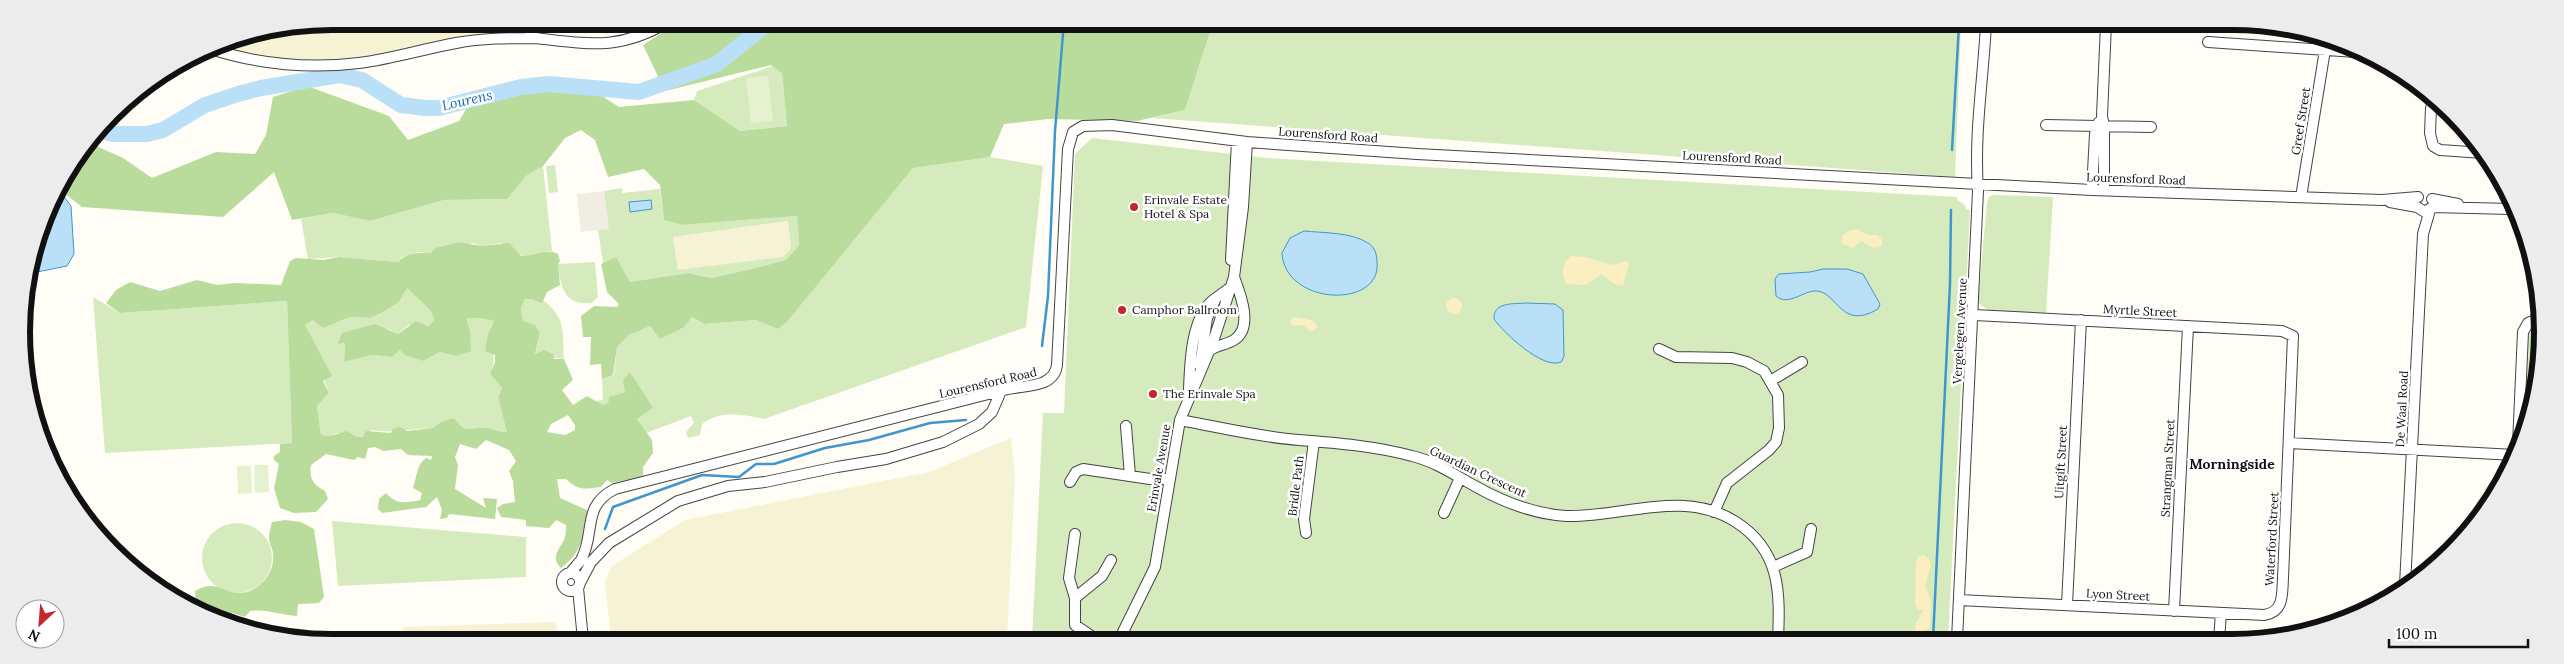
<svg xmlns="http://www.w3.org/2000/svg" width="2564" height="664" viewBox="0 0 2564 664" font-family="Lora,serif">
<rect width="100%" height="100%" fill="#fffdf5"/>
<path fill="#f6f3d4" d="M332,21L539,22L541,35L360,60L315,63L248,56L213,45Z
M788,221L791,248L783,257L678,271L673,237Z
M1011,438L1015,475L1007,640H611L605,582L612,566L685,520L929,472Z
M555,622L561,640H402L403,627Z"/>
<path fill="#d5ebbd" fill-rule="evenodd" d="M1233,23L1961,24L1955,177L1152,118L1185,110L1210,32Z
M773,66L782,73L787,126L740,131L694,100L697,91Z
M1092,138L1267,158L1957,197V200L1964,204L1966,209L1970,210L1948,640H1032L1043,413H1064L1075,154Z
M990,157L1043,166L1026,327L764,419C741,414 722,410 702,424L700,435L688,438L686,432L694,423L691,416L646,433L637,419L653,408L625,392L609,397L608,403L603,405L595,401L603,400L602,379L614,375L617,347L629,335L650,326L660,338L683,327L692,317L704,324L756,320L778,329L787,322L913,168Z
M555,165L558,192L549,193L546,166Z
M543,166L552,251C545,251 543,254 537,256C523,261 512,250 501,243L481,246L473,243L431,253L419,252L402,257L398,262L339,257L308,259L301,219L333,213L370,221L444,200L507,199L526,176Z
M622,188V193L660,189L664,220L682,225L797,216L799,245L786,260L752,269L711,278L688,273L630,282L616,258L603,263L598,230L608,228L604,191ZM788,221L791,248L783,257L678,270L673,237Z
M1993,195L2053,197L2046,314L1988,310L1978,303L1987,202L1989,197Z
M595,262L598,297L591,303C564,306 560,285 558,264Z
M407,288L431,311L434,320L427,326L408,325L398,334L389,329L339,344L345,343L344,362L372,355L392,357L400,350L423,361L440,352L455,356L470,331L465,318H480L494,321L488,334C493,350 497,359 490,374L502,388L498,397L508,432H495L486,428L470,430L441,422L434,428C412,428 394,434 372,430L364,437L337,433L330,436L321,435L317,406L329,393L305,325L313,320L336,323L350,317L370,318L399,302Z
M93,297L120,313L287,301L292,443L105,453Z
M525,299H531L541,302L543,300C567,319 562,331 564,359L535,355L540,333L535,325L523,321L521,308Z
M2537,325L2540,373L2524,426L2528,336L2531,328Z
M332,521L526,537V577L338,586Z
M202 558a35 35 0 1 1 70 0a35 35 0 1 1-70 0Z"/>
<path fill="#b9dc9c" fill-rule="evenodd" d="M679,22L1290,23H1233L1210,32L1185,110L1137,121L1048,119L1004,124L990,157L913,168L787,322L778,329L756,320L704,324L692,317L684,327L660,339L650,326L629,335L617,347L613,375L602,379L601,364L590,365L591,337H583L581,316L594,306L617,307L619,304L607,292L601,264L616,257L630,282L688,273L711,278L752,269L786,260L799,245L797,216L682,225L664,220L660,185L644,169L608,177L595,140L581,130L565,138L543,166L526,176L507,199L444,200L370,221L333,213L292,220L274,172L223,217L82,207L58,188L92,144L123,158L152,178L216,152L255,154L266,135L273,97L307,86L389,116L408,140L459,121L468,106L509,95L542,91L599,94L619,107L694,100L740,131L787,126L782,73L771,65L665,91L643,45Z
M459,242L481,246L509,243L521,256C536,256 547,248 558,254L560,261L558,264L560,285L547,292L542,303L531,299H525L521,308L523,321L535,325L540,333L535,354L544,350L553,354L554,359H564L573,380L562,390L573,405L587,396L603,405L608,403L609,397L625,392L623,380L630,372L653,408L637,419L652,440L653,453L643,467V477L612,483L607,480L601,487C584,489 579,491 566,479H557L560,498L589,511C582,536 584,551 561,568C551,559 558,550 563,542C566,538 566,530 566,525L556,520L549,528L526,526V520L501,517L497,508L503,504L515,502L513,481L509,471L516,461L509,450L486,440L476,449L460,444L455,457L458,465L455,489L486,508L483,498L497,499L495,519L449,514L447,518L440,519L442,510L437,497L426,507L382,513L378,509L379,499L386,493C397,505 405,503 420,500L422,493L413,488C417,477 416,465 426,458L431,460L432,456L408,455L401,449L383,451L375,447L368,448L365,459L358,457L354,460L326,454L311,465C309,479 313,484 325,491L328,499L316,512L294,513L280,508L274,488L279,464L274,460V456L280,452V444L292,443L287,301L120,313L106,303L116,290L130,282L160,291L197,280L217,285L235,283L281,285L290,261L296,258L323,260L339,257L398,262C405,253 419,252 431,253L435,248ZM407,288L431,311L434,320L428,326L416,321L398,334L375,324L342,333L338,344L345,343L344,362L372,355L392,357L400,350L405,355L423,361L440,352L455,356L471,351L470,331L466,318H480L494,321L488,334L485,351L495,355V362L490,374L502,388L498,397L507,432C498,432 495,430 487,428C472,426 466,436 454,418L441,422L433,428L407,431L400,427L393,429L391,433L366,431L363,437L355,436L347,431L330,436L321,435L317,406L329,393L323,381L332,376L305,325L313,320L323,328L350,317L370,318L379,314L399,302ZM568,415L575,425V430L565,435L547,432L551,424Z
M285,520L301,522L314,529L324,597L319,603L298,604L297,616C281,615 266,609 250,611L245,617L232,613L227,618L196,608L195,591C220,575 227,603 254,589C267,582 275,567 273,553C272,547 269,543 269,538C269,532 271,527 272,522Z"/>
<path fill="#fbeec1" d="M1857,229L1868,235H1878L1882,240V246L1874,248L1861,241L1852,248L1841,243L1842,236L1848,231Z
M1571,256L1585,257L1612,265L1626,261L1629,265L1623,286L1614,284L1601,274L1586,285L1567,284C1560,277 1562,262 1571,256Z
M1446 306a8 8 0 1 1 16 0a8 8 0 1 1-16 0Z
M1294,317L1312,320L1318,327L1311,332L1303,325L1294,326L1290,322Z
M1924,555L1929,559L1931,565L1925,586L1931,600L1930,628L1922,631L1927,640H1914L1916,623L1924,609L1918,610L1915,605L1916,561L1919,556Z"/>
<path fill="#e6f2cf" d="M768,76L773,121L751,123L746,78Z
M254,465H268L269,492L255,493Z
M237,466H251L252,493L238,494Z"/>
<path fill="#f1ede2" d="M604,191L609,229L581,232L577,194Z"/>
<path fill="#b9e0f7" stroke="#3f96cf" d="M56,191L61,193L71,206L74,254L67,266L32,273Z
M651,200L652,209L630,212L629,202Z
M1304,231C1323,233 1351,232 1368,243C1375,247 1377,255 1377,262C1382,309 1285,306 1282,253L1290,238Z
M1823,269H1847L1863,274L1880,304L1878,309C1841,331 1838,293 1817,291C1803,290 1789,307 1776,296L1775,279L1779,274L1810,272Z
M1526,303L1555,304L1563,310L1564,357L1561,362C1543,370 1504,333 1494,319C1493,302 1513,304 1526,303Z"/>
<g fill="none" stroke-linecap="round" stroke-linejoin="round">
<path stroke="#3f96cf" stroke-width="2.5" d="M1952,150L1959,24
M1042,346L1048,296L1055,131L1064,22
M605,529L613,507L702,475L739,477L756,464H774L825,448L869,440L930,423L966,420
M1933,640L1950,284L1951,210"/>
<path stroke="#b9e0f7" stroke-width="16" d="M102,131L113,134H147L163,130L205,105L238,94L261,88L339,75L362,80L401,105L425,108H439L521,87L549,84L639,92L717,64L769,22"/>
<defs>
<path id="minor" d="M535,38C589,44 619,51 668,22
M2208,42L2356,52
M208,48C256,64 309,69 359,63C392,59 423,49 456,43C482,38 509,38 535,38L524,22
M2431,108L2430,133L2433,146L2440,150L2484,153
M2046,125L2151,127
M2092,190L2095,134L2099,122
M2104,190V127L2102,116L2106,24
M2301,197L2325,50
M2432,199L2458,204
M2390,202L2417,207L2425,212L2432,207
M2432,207L2511,209
M1231,260L1237,141
M1659,349L1676,357L1732,358L1747,362L1764,371L1778,395L1779,428L1776,442L1769,450L1727,483L1714,512
M1209,351C1216,345 1226,345 1234,340C1254,328 1240,293 1234,277
M1200,366L1207,318L1216,298L1231,287
M1772,380L1802,362
M1189,390C1190,363 1191,314 1216,298
M1180,420C1219,427 1259,437 1299,440C1337,443 1375,446 1412,456C1434,461 1453,474 1473,485C1501,501 1534,514 1566,516C1622,518 1683,488 1736,522C1781,551 1780,593 1778,640
M1126,426L1130,476
M2289,443L2515,455
M2518,444L2523,332L2528,323L2537,319
M1070,482L1076,472L1083,469L1150,479H1169
M1444,513L1460,478
M1306,533L1304,519L1314,441
M1075,534L1069,578L1075,598V625L1097,640
M1773,567L1807,552L1811,529
M571,572C574,568 578,564 581,560C596,533 581,506 615,489L1008,389C1026,385 1054,388 1057,365L1068,149L1073,132L1083,126L1112,125L1247,142L1417,154L2092,190L2382,200L2418,197
M562 582a9 9 0 1 1 18 0a9 9 0 1 1-18 0Z
M581,581L591,562L609,543L678,501L728,486L765,482L837,467L886,459L943,442L979,424L992,412L1001,391
M2405,585L2423,234L2430,210
M578,588L583,640
M1075,598L1102,576L1111,560
M1959,600L2264,615C2284,612 2282,595 2283,578L2293,336L2282,331L1974,315
M2067,605L2081,320
M2174,611L2188,326
M1119,640L1155,567L1180,420L1213,342L1234,277L1243,207L1247,142
M1957,640L1978,191C1974,133 1983,82 1986,24
M2219,640L2221,613"/>
</defs>
<use href="#minor" stroke="#444" stroke-width="12"/>
<use href="#minor" stroke="#fff" stroke-width="10"/>
</g>
<g fill="#c4262e" stroke="#fff" stroke-width="2">
<circle cx="1134" cy="207" r="5"/>
<circle cx="1122" cy="310" r="5"/>
<circle cx="1153" cy="394" r="5"/>
</g>
<g text-anchor="middle" stroke-width="5" stroke-linejoin="round" paint-order="stroke">
<g font-size="12" fill="#111" stroke="#fff">
<text transform="translate(2301 121) rotate(-81)" y="4">Greef Street</text>
<text transform="translate(1328 135) rotate(4)" y="4">Lourensford Road</text>
<text transform="translate(1732 158) rotate(3)" y="4">Lourensford Road</text>
<text transform="translate(2136 179) rotate(2)" y="4">Lourensford Road</text>
<text transform="translate(2140 311) rotate(3)" y="4">Myrtle Street</text>
<text transform="translate(1960 331) rotate(-87)" y="4">Vergelegen Avenue</text>
<text transform="translate(988 383) rotate(-13)" y="4">Lourensford Road</text>
<text transform="translate(2402 409) rotate(-87)" y="4">De Waal Road</text>
<text transform="translate(2061 462) rotate(-87)" y="4">Uitgift Street</text>
<text transform="translate(1159 468) rotate(-80)" y="4">Erinvale Avenue</text>
<text transform="translate(2168 468) rotate(-87)" y="4">Strangman Street</text>
<text transform="translate(1478 472) rotate(25)" y="4">Guardian Crescent</text>
<text transform="translate(1296 486) rotate(-83)" y="4">Bridle Path</text>
<text transform="translate(2272 539) rotate(-87)" y="4">Waterford Street</text>
<text transform="translate(2118 595) rotate(3)" y="4">Lyon Street</text>
</g>
<g font-size="12" fill="#111" stroke="#fff" text-anchor="start">
<text x="1144" y="204">Erinvale Estate<tspan x="1144" dy="14">Hotel &amp; Spa</tspan></text>
<text x="1132" y="314">Camphor Ballroom</text>
<text x="1163" y="398">The Erinvale Spa</text>
</g>
<g font-size="14" font-style="italic" fill="#1768a6" stroke="#fff">
<text transform="translate(467 100) rotate(-13)" y="5">Lourens</text>
</g>
<g font-size="14" font-weight="bold" fill="#111" stroke="#fff">
<text x="2232" y="469">Morningside</text>
</g>
</g>
<path d="M0 0H2564V664H0ZM332 30H2232A302 302 0 0 1 2534 332V332A302 302 0 0 1 2232 634H332A302 302 0 0 1 30 332V332A302 302 0 0 1 332 30Z" fill="#ececec" fill-rule="evenodd"/>
<path fill="none" stroke="#111" stroke-width="6" d="M332 30H2232A302 302 0 0 1 2534 332V332A302 302 0 0 1 2232 634H332A302 302 0 0 1 30 332V332A302 302 0 0 1 332 30Z"/>
<g transform="translate(40 624) rotate(206)"><circle r="24" fill="#ffffff" stroke="#a0a0a0"/>
<path d="M0-4L9 19L0 12L-9 19Z" fill="#c4262e"/>
<text y="-8" font-size="14" font-weight="bold" text-anchor="middle" fill="#111111">N</text>
</g>
<path d="M2389 639v8h139v-8" fill="none" stroke="#111111" stroke-width="2.5"/>
<text x="2396" y="639" font-size="15" fill="#111111" stroke="#ffffff" stroke-width="4" paint-order="stroke">100 m</text>
</svg>
